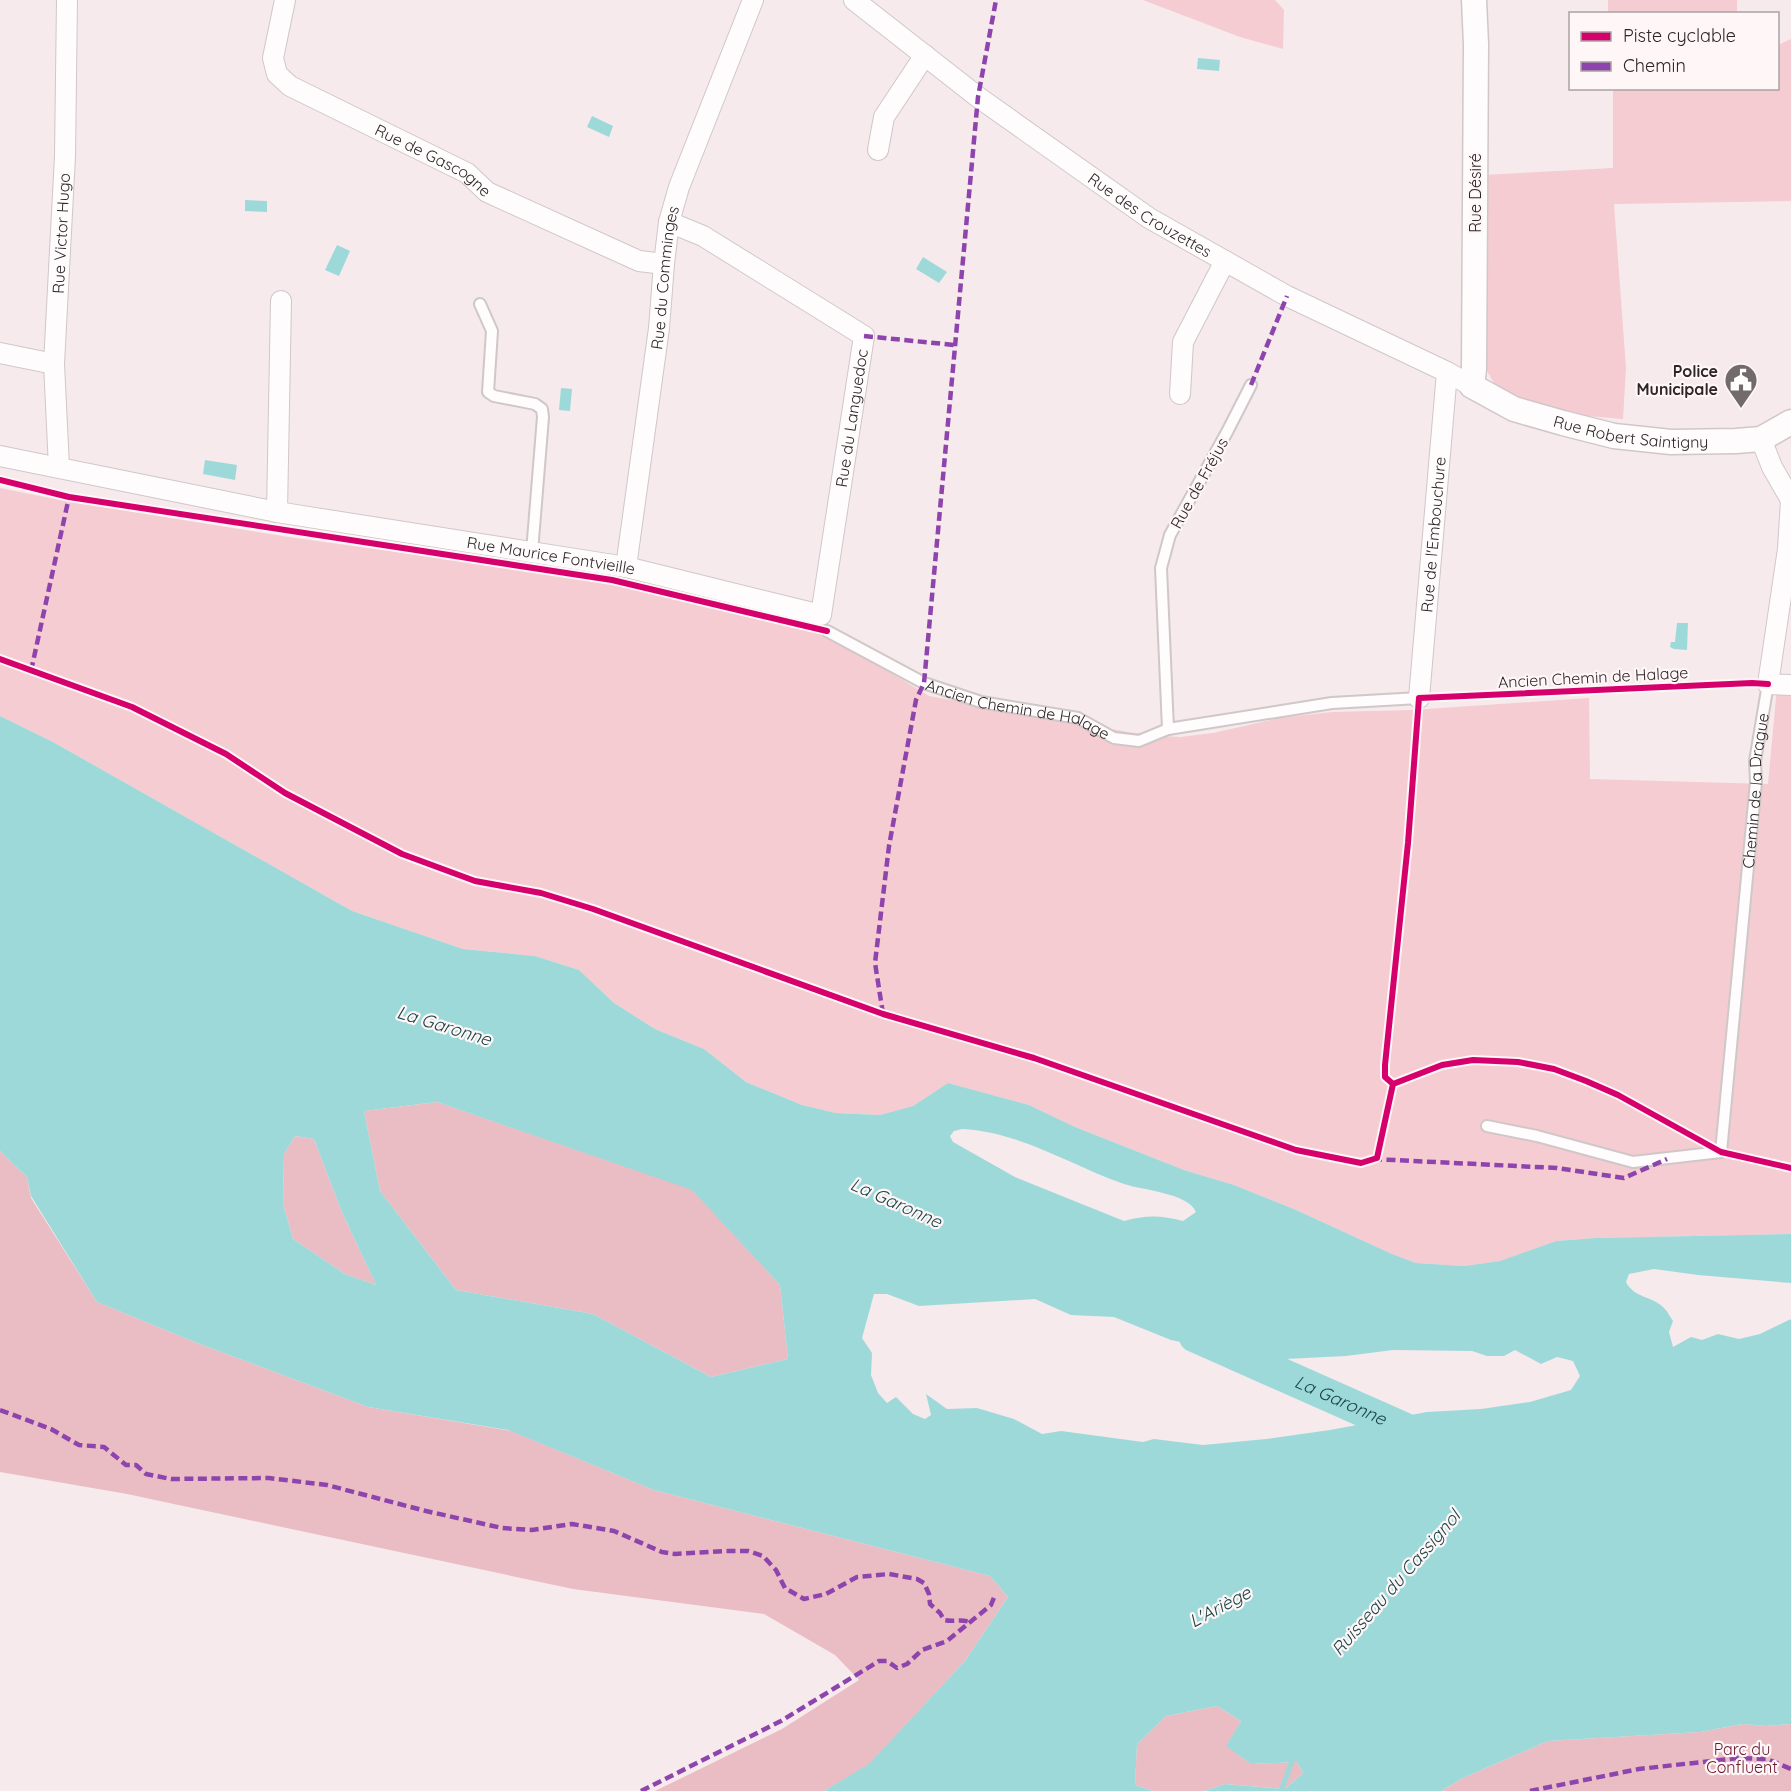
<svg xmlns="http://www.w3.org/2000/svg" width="1791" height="1791" viewBox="0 0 1791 1791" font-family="Quicksand,sans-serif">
<rect width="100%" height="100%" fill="#f6eaec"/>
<path fill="#f4ccd2" d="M1143,0H1275L1284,10L1283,49L1240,37Z
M1608,0H1737V13H1608Z
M1791,39V201L1614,204L1626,368L1623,419L1554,413L1500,393L1484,366V175L1613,168V89L1778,88V45Z
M0,488L65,501L295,538L592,579L820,634L853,650L929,696L1128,732L1162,736L1180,737L1213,733L1280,718L1332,712L1412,710L1589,698L1590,779L1768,784L1777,687L1791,688V1234L1595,1238L1556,1241L1501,1261L1464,1266L1416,1263L1392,1254L1294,1209L1234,1185L1184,1170L1075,1127L1029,1105L948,1083L913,1106L880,1115L836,1113L802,1105L746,1082L704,1049L655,1029L614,1003L579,970L535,956L463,949L352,911L53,742L0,716Z"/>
<path fill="#eabdc4" d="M437,1102L692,1189L780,1285L788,1359L711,1377L593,1314L456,1290L380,1191L364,1111Z
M295,1136L314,1139L341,1210L376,1285L345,1274L293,1239L283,1204L284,1154Z
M0,1151L27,1177L31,1198L97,1302L197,1343L368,1407L511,1431L654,1490L990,1576L1008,1597L965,1661L869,1765L824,1791H655L782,1729L859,1680L835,1655L764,1614L573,1589L127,1494L0,1472Z
M1217,1706L1241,1721L1227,1746L1251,1764L1297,1762L1303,1773L1285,1789L1225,1784L1204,1791H1153L1135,1785L1137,1744L1166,1716Z
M1743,1724L1766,1726L1791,1724V1791H1441L1463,1778L1548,1741L1700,1732Z"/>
<path fill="#9ed9da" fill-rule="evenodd" d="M1198,58L1220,60L1219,71L1197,69Z
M592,116L613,126L609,137L587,127Z
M245,200L267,201V212L245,211Z
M337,245L350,251L339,276L325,270Z
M923,257L947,272L939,283L916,269Z
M561,388L572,389L570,411L559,410Z
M205,460L237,465L235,480L203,474Z
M1677,623H1688L1687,650L1674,649L1670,647L1671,642H1675Z
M0,716L53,742L352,911L463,949L535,956L579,970L614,1003L655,1029L704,1049L746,1082L802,1105L836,1113L880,1115L913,1106L948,1083L1029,1105L1075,1127L1184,1170L1234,1185L1294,1209L1392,1254L1416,1263L1464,1266L1500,1261L1556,1241L1595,1238L1791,1234V1283L1698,1275L1654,1269L1629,1274L1626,1282C1635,1299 1652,1295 1665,1309C1668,1312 1670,1317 1673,1321L1669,1332L1673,1347L1691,1337L1702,1340L1718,1334L1739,1339L1760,1334L1791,1319V1724L1766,1726L1743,1724L1700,1732L1548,1741L1463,1778L1441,1791H1204L1225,1784L1285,1789L1303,1773L1297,1762L1251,1764L1226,1746L1241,1721L1217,1706L1166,1716L1137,1744L1135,1785L1153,1791H824L869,1764L965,1661L1008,1597L990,1576L654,1490L508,1430L368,1407L197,1343L97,1302L31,1196L27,1177L0,1151ZM437,1102L692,1190L780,1285L788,1359L711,1377L593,1314L456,1290L380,1191L364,1111ZM962,1129C1021,1132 1070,1165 1124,1184C1142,1190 1188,1193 1196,1212L1183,1221C1161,1215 1145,1215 1124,1221L1015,1177L953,1142L950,1136L954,1131ZM295,1136L314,1139L341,1210L376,1285L345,1274L293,1239L283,1204L284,1154ZM874,1294H887L919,1306L1035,1299L1071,1315L1114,1317L1171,1340L1267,1360L1346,1356L1393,1350L1472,1351L1487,1356H1504L1515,1350L1541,1364L1557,1357L1573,1361L1580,1376L1571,1390L1530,1402L1481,1409L1427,1412L1330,1430L1266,1439L1203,1445L1154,1439L1143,1442L1061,1431L1042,1434L1014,1419L977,1408L947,1409L926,1394L931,1415L925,1419L913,1414L896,1397L887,1403L878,1393L871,1375L872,1353L862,1338Z"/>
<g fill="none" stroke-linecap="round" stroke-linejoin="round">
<path stroke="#9ed9da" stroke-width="5" d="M1281,1791L1294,1756"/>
<path stroke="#9ed9da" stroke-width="33" id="s1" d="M1195,1336L1425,1438"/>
<defs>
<g id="service">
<path d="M480,304L492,331L488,392L494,396L535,404L542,409L543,417L532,552"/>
<path id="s2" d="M827,631L924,683L981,702L1078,718L1114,738L1139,741L1168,729L1332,703L1419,698"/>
<path d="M1168,729L1161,568L1170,535L1227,432L1251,385"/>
<path id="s3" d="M1487,1126L1537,1136L1633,1162L1721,1152L1756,782L1755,761L1768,684"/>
</g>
<g id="minor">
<path id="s4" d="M285,0L273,58L277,74L290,86L467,173L487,192L639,261L664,264"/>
<path id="s5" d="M854,0L978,97L1149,218L1287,296L1447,372L1472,386"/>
<path d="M878,150L884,117L925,55"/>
<path d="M0,353L54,364"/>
<path d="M1180,394L1183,342L1225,261"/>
<path d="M1761,439L1772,467L1791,500L1788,549L1768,684L1791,685"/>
<path id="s6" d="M0,456L277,512L626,567L821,615L864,336L703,236L669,222"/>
<path id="s7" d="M59,467L54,364L65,156L67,0"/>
<path d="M277,512L281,301"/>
<path id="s8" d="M626,567L659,328L664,264L669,222L679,187L753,0"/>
<path id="s9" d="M1419,698L1447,372"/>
</g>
<g id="tertiary">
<path id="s10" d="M1474,0L1476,44L1474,369L1472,386L1514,409L1563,423L1614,436L1671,442L1736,441L1761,439L1791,422"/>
</g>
</defs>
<use href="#service" stroke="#d0c7c8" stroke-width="14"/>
<use href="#minor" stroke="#d0c7c8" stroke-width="22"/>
<use href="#tertiary" stroke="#d0c7c8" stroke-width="27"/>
<use href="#service" stroke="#fefcfc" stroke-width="10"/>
<use href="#minor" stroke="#fefcfc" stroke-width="20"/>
<use href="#tertiary" stroke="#fefcfc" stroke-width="24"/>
<path stroke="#8e44ad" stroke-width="4.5" stroke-dasharray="9 4.5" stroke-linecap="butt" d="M864,336L954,345
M1251,385L1287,296
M31,671L69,497
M883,1014L875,963L889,846L916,700L924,683L978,97L996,0
M1373,1159L1557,1168L1624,1178L1667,1159
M0,1410L51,1429L79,1445L104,1447L126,1465H136L146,1474L171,1479L269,1478L327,1485L426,1511L502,1528L532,1530L572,1524L614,1531L662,1552L675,1554L726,1551H748L763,1556L776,1570L785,1588L804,1599L826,1594L857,1577L889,1574L917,1579L924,1583L929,1594L930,1604L940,1613L944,1620C953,1622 961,1619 970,1622
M641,1791L781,1721L879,1661H887L897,1668L907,1664L922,1650L947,1641L991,1605L995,1595
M1530,1791L1639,1769L1738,1758L1767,1759L1791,1769"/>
<defs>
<path id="cycleway" d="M0,480L69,497L612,580L827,631
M0,659L132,707L226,754L285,793L402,854L475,881L541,893L593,909L883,1014L1034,1058L1296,1150L1361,1163L1377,1158L1393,1084
M1393,1084L1385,1077V1065L1408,843L1419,698L1752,683L1768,684
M1393,1084L1442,1065L1473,1060L1518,1062L1554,1069L1586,1081L1618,1095L1721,1152L1791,1168"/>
</defs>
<use href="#cycleway" stroke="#fef6f7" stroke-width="10"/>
<use href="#cycleway" stroke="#d6006c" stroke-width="6"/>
</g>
<defs>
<symbol id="civic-pin" viewBox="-11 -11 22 30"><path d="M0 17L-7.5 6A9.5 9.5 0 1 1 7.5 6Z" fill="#736a6b" stroke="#fef6f7"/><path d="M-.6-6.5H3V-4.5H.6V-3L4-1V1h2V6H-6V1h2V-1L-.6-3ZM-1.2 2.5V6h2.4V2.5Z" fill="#fff"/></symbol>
</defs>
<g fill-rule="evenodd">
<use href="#civic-pin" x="1722" y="361" width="38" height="52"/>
</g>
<g text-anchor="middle" stroke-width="4.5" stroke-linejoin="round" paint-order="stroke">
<g font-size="16" fill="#2d2526" stroke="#fef6f7">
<text dy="6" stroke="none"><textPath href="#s4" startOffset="255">Rue de Gascogne</textPath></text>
<text transform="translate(1475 193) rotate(-90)" y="6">Rue Désiré</text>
<text dy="6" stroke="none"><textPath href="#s5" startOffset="366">Rue des Crouzettes</textPath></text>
<text dy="6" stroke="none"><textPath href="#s7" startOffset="234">Rue Victor Hugo</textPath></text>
<text dy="6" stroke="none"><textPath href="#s8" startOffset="292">Rue du Comminges</textPath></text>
<text dy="6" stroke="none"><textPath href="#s6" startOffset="1036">Rue du Languedoc</textPath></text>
<text dy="6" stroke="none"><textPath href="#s10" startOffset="554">Rue Robert Saintigny</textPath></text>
<text transform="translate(1199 483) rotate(-61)" y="6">Rue de Fréjus</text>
<text dy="6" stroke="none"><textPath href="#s9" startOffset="164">Rue de l'Embouchure</textPath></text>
<text dy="6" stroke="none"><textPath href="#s6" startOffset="560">Rue Maurice Fontvieille</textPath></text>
<text transform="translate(1593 677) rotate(-3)" y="6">Ancien Chemin de Halage</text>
<text dy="6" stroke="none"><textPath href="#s2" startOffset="208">Ancien Chemin de Halage</textPath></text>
<text dy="6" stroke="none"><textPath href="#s3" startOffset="602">Chemin de la Drague</textPath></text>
</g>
<g font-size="16" font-weight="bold" fill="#2d2526" stroke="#fef6f7" text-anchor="end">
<text x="1718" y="377">Police<tspan x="1718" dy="18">Municipale</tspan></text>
</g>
<g font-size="16" fill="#6b182f" stroke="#fef6f7">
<text x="1742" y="1755">Parc du<tspan x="1742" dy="18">Confluent</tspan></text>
</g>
<g font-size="18" font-style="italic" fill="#1b4545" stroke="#fef6f7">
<text transform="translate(444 1026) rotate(17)" y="6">La Garonne</text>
<text transform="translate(896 1203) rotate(24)" y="6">La Garonne</text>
<text dy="6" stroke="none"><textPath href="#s1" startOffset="159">La Garonne</textPath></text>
<text transform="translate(1396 1583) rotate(-49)" y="6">Ruisseau du Cassignol</text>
<text transform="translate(1220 1607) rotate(-28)" y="6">L'Ariège</text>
</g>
</g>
<rect x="1569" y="12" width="210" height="78" fill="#fef6f7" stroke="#aaa2a3" stroke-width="1.5"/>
<rect x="1581" y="32" width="30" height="9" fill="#d6006c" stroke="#aaa2a3" stroke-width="1.5"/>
<text x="1623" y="42" font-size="18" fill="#2d2526">Piste cyclable</text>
<rect x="1581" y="62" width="30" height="9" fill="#8e44ad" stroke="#aaa2a3" stroke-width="1.5"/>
<text x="1623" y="72" font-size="18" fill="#2d2526">Chemin</text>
</svg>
